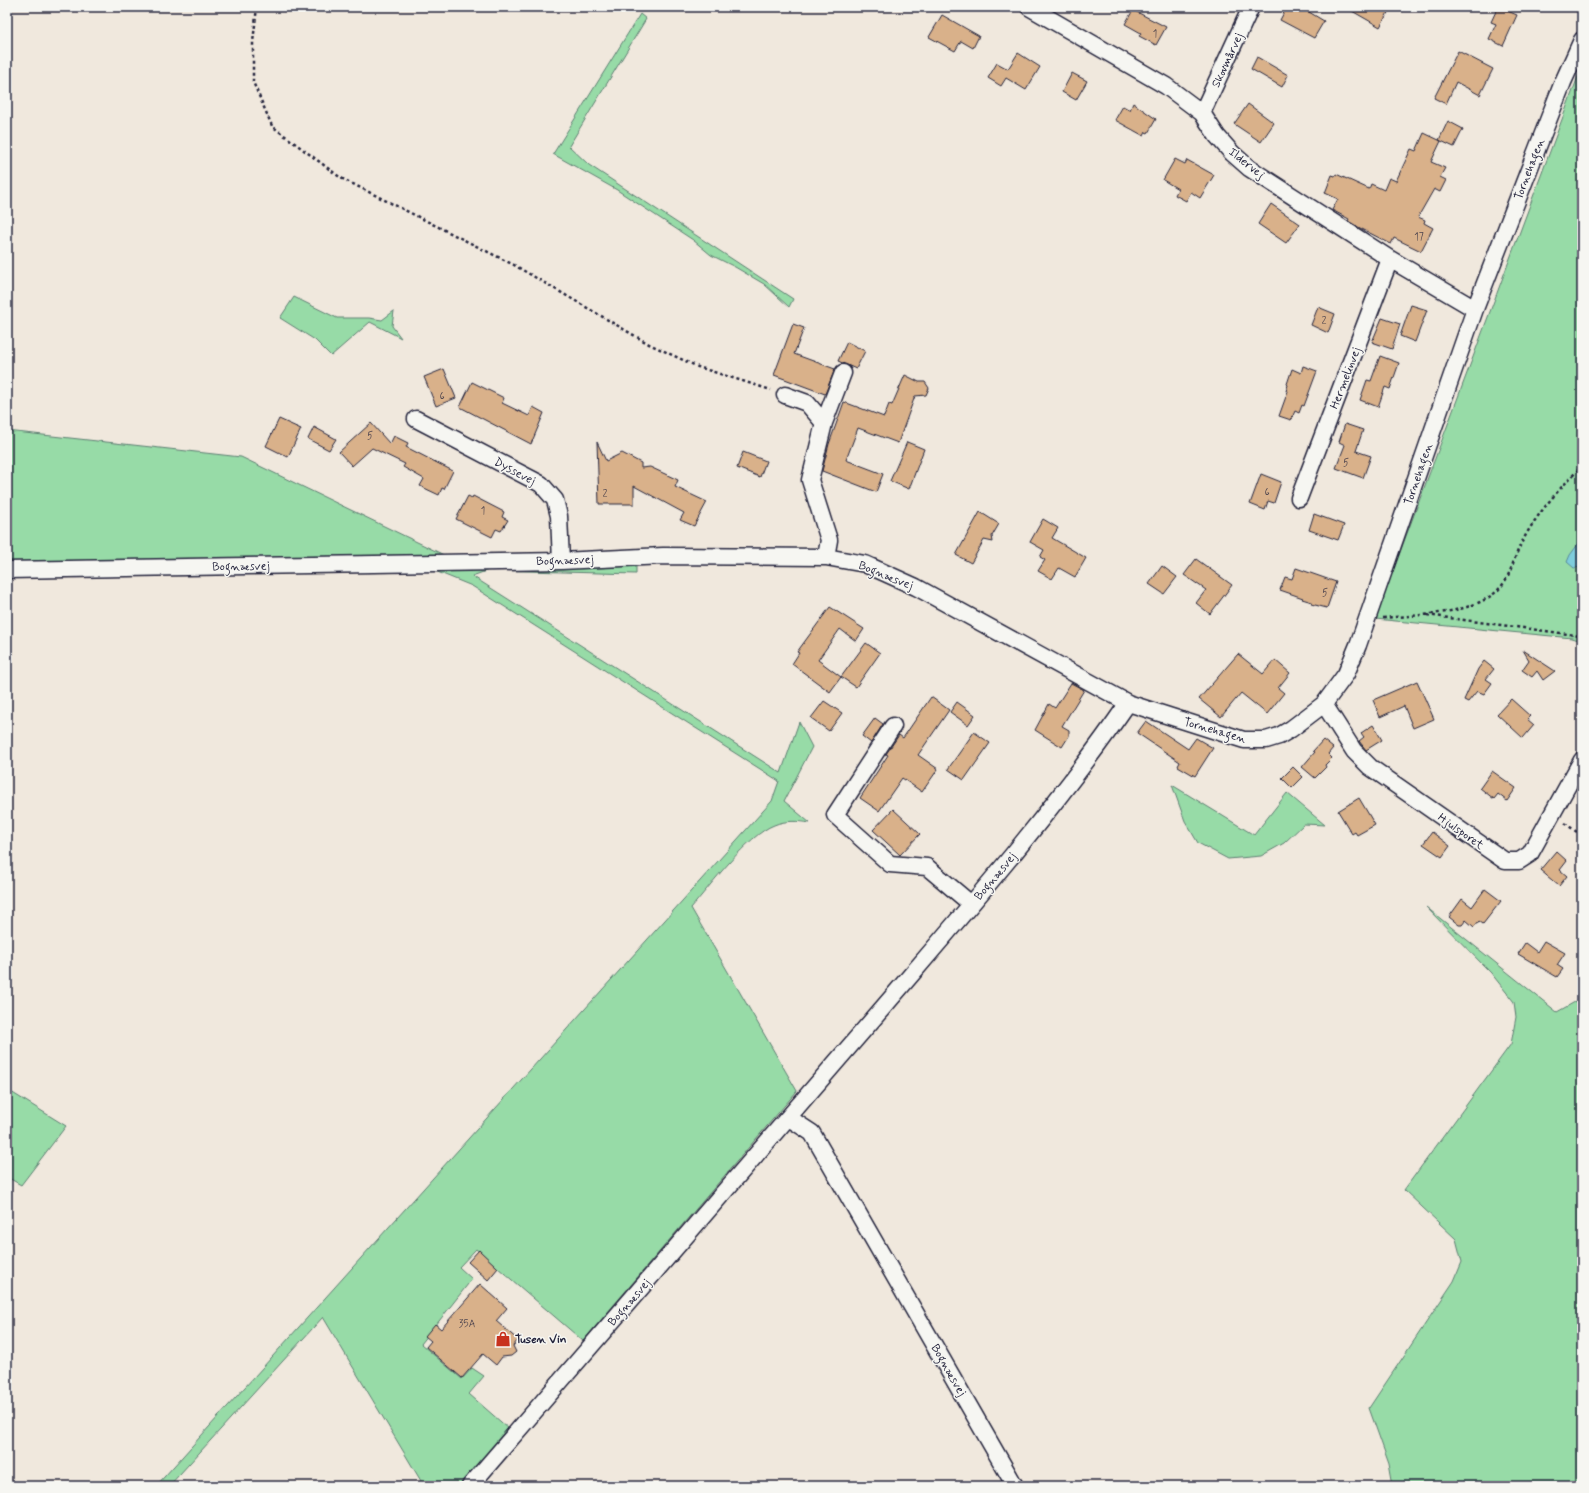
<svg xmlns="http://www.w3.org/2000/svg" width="1589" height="1493" viewBox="0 0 1589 1493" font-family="Mynerve,sans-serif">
<rect width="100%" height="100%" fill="#f0e8dd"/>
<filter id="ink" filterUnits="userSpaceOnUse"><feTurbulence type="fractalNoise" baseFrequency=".025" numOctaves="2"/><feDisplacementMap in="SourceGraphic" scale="8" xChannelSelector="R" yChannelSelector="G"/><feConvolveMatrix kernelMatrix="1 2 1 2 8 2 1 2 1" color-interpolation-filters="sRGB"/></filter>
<g filter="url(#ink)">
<path fill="#97dba7" stroke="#5c7e71" d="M640,14L646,19L569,146L589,165L793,299L789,307L764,284L735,267L711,255L693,240L617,190L553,154Z
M1582,66V641L1572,638L1375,619Z
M294,297L337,318H369L382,320L394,311L392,326L401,338L370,322L331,356L315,340L280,318Z
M7,431L241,457L444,555L7,562Z
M636,563V574L489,570L472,576L781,773L799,722L812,747L784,801L810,823C798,821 786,820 774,825C748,835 710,886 691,908L797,1091L583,1341L476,1249L459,1267L472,1279L421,1344L462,1379L472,1368L484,1376L469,1394L509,1429L460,1486H424L323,1317L169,1486H156L772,801L779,781L472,586L435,571L434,569Z
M1172,785L1254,835L1287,793L1325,825L1304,824L1284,843L1261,856L1228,859L1198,843L1185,821Z
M1426,907L1557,1012L1582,998V1486H1393L1389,1464L1369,1408L1454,1281L1462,1262L1456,1239L1404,1190L1511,1044L1516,1017L1514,1002L1491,973Z
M11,1092L66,1126L21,1185L7,1177V1099Z"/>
<path fill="#7ecddc" stroke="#59899c" d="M1582,539V567L1574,568L1567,562L1570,555Z"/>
<path fill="#d9b18a" stroke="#22223b" d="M1287,7H1312L1309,12L1324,21L1314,38L1280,20Z
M1345,7H1391L1380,27Z
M1498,7L1517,15L1503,46L1489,39L1496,24L1491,22Z
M1133,10L1166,27L1156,45L1139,36L1141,33L1125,24Z
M942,15L979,36L973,48L961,41L955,51L929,37Z
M1458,51L1493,69L1480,95L1456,82L1446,104L1434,98Z
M1018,53L1040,67L1026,90L1006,78L1001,86L988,78L997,63L1008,69Z
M1257,57L1288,75L1282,87L1251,69Z
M1072,73L1087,81L1076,100L1062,92Z
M1133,103L1156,119L1148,133L1146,132L1144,136L1115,120L1123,106L1130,110Z
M1248,104L1274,123L1261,142L1234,124Z
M1448,121L1463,129L1454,147L1439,140Z
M1424,133L1441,141L1431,162L1445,168L1440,177L1446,180L1440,192L1434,189L1418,217L1425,220L1424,223L1433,228L1421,251L1394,238L1391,244L1360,228L1348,221L1349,219L1332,210L1338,199L1325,193L1332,175L1335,176L1336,174L1369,189L1371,184L1384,190L1389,178L1396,181L1411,149L1416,151Z
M1175,159L1185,164L1187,160L1214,175L1200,198L1191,192L1186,201L1175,195L1178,189L1163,180Z
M1271,204L1300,224L1286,243L1258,224Z
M1411,305L1427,310L1415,342L1400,336Z
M1318,307L1335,314L1328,333L1311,325Z
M1382,318L1400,324L1392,349L1372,342Z
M793,324L804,328L794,354L835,369L825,394L774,375Z
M847,342L865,351L856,369L838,361Z
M1380,356L1399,363L1390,389L1385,387L1378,407L1360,400L1367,380L1371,381Z
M1303,366L1317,371L1304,406L1302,405L1299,413L1295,411L1291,420L1279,416L1288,391H1286L1288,385L1287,384L1292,369L1301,373Z
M444,369L456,398L436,406L424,377Z
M905,375L919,382H925L929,388L926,395L915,396L898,443L858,428L846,460L883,474L876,492L822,471L829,444L844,402L884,417L889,404L892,405Z
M472,382L504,398L502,403L529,416L533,407L544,413L531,444L460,407Z
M279,419L301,429L288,457L266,446Z
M371,423L390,444L394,436L408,443L406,447L453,471L444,489L442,488L439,495L420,486L424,479L403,467L405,464L372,448L352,466L339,452Z
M1345,424L1363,430L1356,451L1371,456L1363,478L1336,468L1345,445L1339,442Z
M314,427L336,439L329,450L308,439Z
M597,442L606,461L622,453L641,463V468L650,467L678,480L675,487L707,502L694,526L680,520L684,513L634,486V504H599Z
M907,442L924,449L909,489L890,481Z
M743,452L766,461L760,477L737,468Z
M1261,474L1281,482L1274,503L1268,501L1265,510L1250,504Z
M468,496L472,498L473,496L504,512L502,517L508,520L501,531L496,529L492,537L456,519Z
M980,512L999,524L992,536L993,542L984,540L971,563L956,555Z
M1314,514L1344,525L1338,540L1309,530Z
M1043,519L1058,528L1052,538L1086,558L1075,577L1059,568L1052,579L1038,571L1045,560L1040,557L1044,550L1030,542Z
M1196,559L1232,585L1210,614L1196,603L1206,590L1184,575Z
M1162,566L1177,577L1164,594L1149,584Z
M1296,568L1336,582L1327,608L1311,604L1312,602L1302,599L1303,598L1280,590L1285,577L1292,579Z
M830,607L864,629L856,641L840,629L818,660L841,677L830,692L792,664L799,653L797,652Z
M866,643L880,653L856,687L841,677Z
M1523,650L1555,671L1543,680L1537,671L1532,677L1522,670L1529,660Z
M1238,654L1263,674L1275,660L1290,673L1278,688L1284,693L1267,714L1241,693L1221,717L1199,699Z
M1484,661L1494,669L1486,679L1492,683L1484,694L1477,691L1468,702L1464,700L1478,669Z
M1417,681L1434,719L1413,728L1404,706L1380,717L1373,700Z
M1071,683L1084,690L1062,726L1069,730V736L1062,747L1035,730L1049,704L1055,708Z
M931,697L949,710L918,755L938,769L922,792L902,778L879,811L860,798L888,755L886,754L899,735L903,738Z
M1511,699L1530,716L1527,719L1534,725L1523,738L1497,714Z
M824,701L842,713L829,731L811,718Z
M957,702L975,715L968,725L950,712Z
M875,718L883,724L871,743L862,736Z
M1146,721L1188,749L1196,738L1213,748L1195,776L1178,766L1180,762L1137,733Z
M1373,725L1382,740L1366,750L1359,741L1364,737L1361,733Z
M974,732L990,743L964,780L948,769Z
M1323,740L1333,748L1328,754L1332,758L1325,765L1326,767L1315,778L1302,767L1315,752L1313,751Z
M1293,767L1303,777L1292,788L1282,778Z
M1492,771L1516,788L1507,801L1498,794L1494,799L1480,788Z
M1359,798L1375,825L1357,835L1355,832L1352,834L1338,811Z
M893,809L920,834L900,855L873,830Z
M1432,832L1450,846L1442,857L1423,844Z
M1556,851L1567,861L1560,870L1567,876L1559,886L1540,870Z
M1485,889L1501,901L1483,924L1479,921L1474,927L1466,920L1462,925H1459L1449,917L1462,899L1472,907Z
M1544,941L1565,953L1557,965L1563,969L1557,977L1518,954L1525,943L1537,952Z
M479,1250L498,1268L488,1280L468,1262Z
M480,1284L507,1308L496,1321L518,1340L513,1346L516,1352L511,1356L502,1357L496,1365L483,1354L462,1378L426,1347L431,1341L425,1336L435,1324L441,1329Z"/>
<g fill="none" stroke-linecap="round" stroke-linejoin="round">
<defs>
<path id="minor" d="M1029,7L1166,86L1202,113L1217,136L1232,153L1249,168L1390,259L1475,309
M1202,113L1251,7
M785,395L807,403L824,423L810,480L829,540L826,557
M416,419L541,484L555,500L559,516L561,561
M824,423L843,373
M1299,498L1390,259
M7,570L561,561L663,556L826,557L865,564L916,587L1128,703C1055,809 970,906 887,1003C749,1165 608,1324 470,1486
M1128,703L1244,740H1266L1279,736L1291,729L1324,704L1346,674L1358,645L1475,309L1563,82L1582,40
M1324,704L1354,751L1370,767L1505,861H1519L1530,854L1582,760
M893,726L835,815L890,864L927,867L971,904
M789,1118L812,1133L1015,1486"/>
</defs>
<use href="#minor" stroke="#22223b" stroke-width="19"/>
<path stroke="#22223b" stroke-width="2.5" stroke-dasharray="3 3" stroke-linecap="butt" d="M257,7L253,42V82L272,126L341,178L514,265L649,344L698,367L771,390
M1427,615L1575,635L1582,637
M1383,618C1417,615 1471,615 1497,591C1511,578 1513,558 1522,542C1537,513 1559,489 1582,466
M1565,823L1582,836"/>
<use href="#minor" stroke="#f6f6f2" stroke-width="16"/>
</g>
</g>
<defs>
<symbol id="shop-bare" viewBox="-9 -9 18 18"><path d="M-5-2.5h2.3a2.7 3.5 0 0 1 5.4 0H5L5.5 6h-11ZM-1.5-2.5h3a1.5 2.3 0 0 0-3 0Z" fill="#c8321e" stroke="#f6f6f2" stroke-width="2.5" paint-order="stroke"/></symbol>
</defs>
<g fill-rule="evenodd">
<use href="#shop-bare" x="492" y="1328" width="22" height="22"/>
</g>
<g text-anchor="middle" stroke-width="3" stroke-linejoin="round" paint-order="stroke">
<g font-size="10" fill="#50464f">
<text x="1155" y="37">1</text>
<text x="1419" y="240">17</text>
<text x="1324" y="324">2</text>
<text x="442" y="399">6</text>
<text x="370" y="439">5</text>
<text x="1346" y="466">5</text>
<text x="1267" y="495">6</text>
<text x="605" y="497">2</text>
<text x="483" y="514">1</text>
<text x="1325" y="596">5</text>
<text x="467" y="1327">35A</text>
</g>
<g font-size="12" fill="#22223b" stroke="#f6f6f2">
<text transform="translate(1227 60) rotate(-65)" y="4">Skovmårvej</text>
<text transform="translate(1247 163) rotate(38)" y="4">Ildervej</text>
<text transform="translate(1529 169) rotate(-69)" y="4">Tornehagen</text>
<text transform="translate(1345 378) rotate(-69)" y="4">Hermelinvej</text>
<text transform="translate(515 471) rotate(28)" y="4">Dyssevej</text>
<text transform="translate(1418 474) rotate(-71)" y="4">Tornehagen</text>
<text transform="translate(565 560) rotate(-2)" y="4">Bognæsvej</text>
<text transform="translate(241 566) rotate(-1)" y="4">Bognæsvej</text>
<text transform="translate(886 575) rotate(22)" y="4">Bognæsvej</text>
<text transform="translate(1215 730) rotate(16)" y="4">Tornehagen</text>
<text transform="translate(1461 831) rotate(35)" y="4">Hjulsporet</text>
<text transform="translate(995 876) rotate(-50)" y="4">Bognæsvej</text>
<text transform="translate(629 1302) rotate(-49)" y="4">Bognæsvej</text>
<text transform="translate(949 1370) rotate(60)" y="4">Bognæsvej</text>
</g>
<g font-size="12" font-weight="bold" fill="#22223b" stroke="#f6f6f2" text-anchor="start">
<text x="515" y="1343">Tusen Vin</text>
</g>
</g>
<rect width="1589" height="1493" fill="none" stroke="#f6f6f2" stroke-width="24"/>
<rect x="12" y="12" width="1565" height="1469" fill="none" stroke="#22223b" stroke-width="1.5" filter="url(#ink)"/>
</svg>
